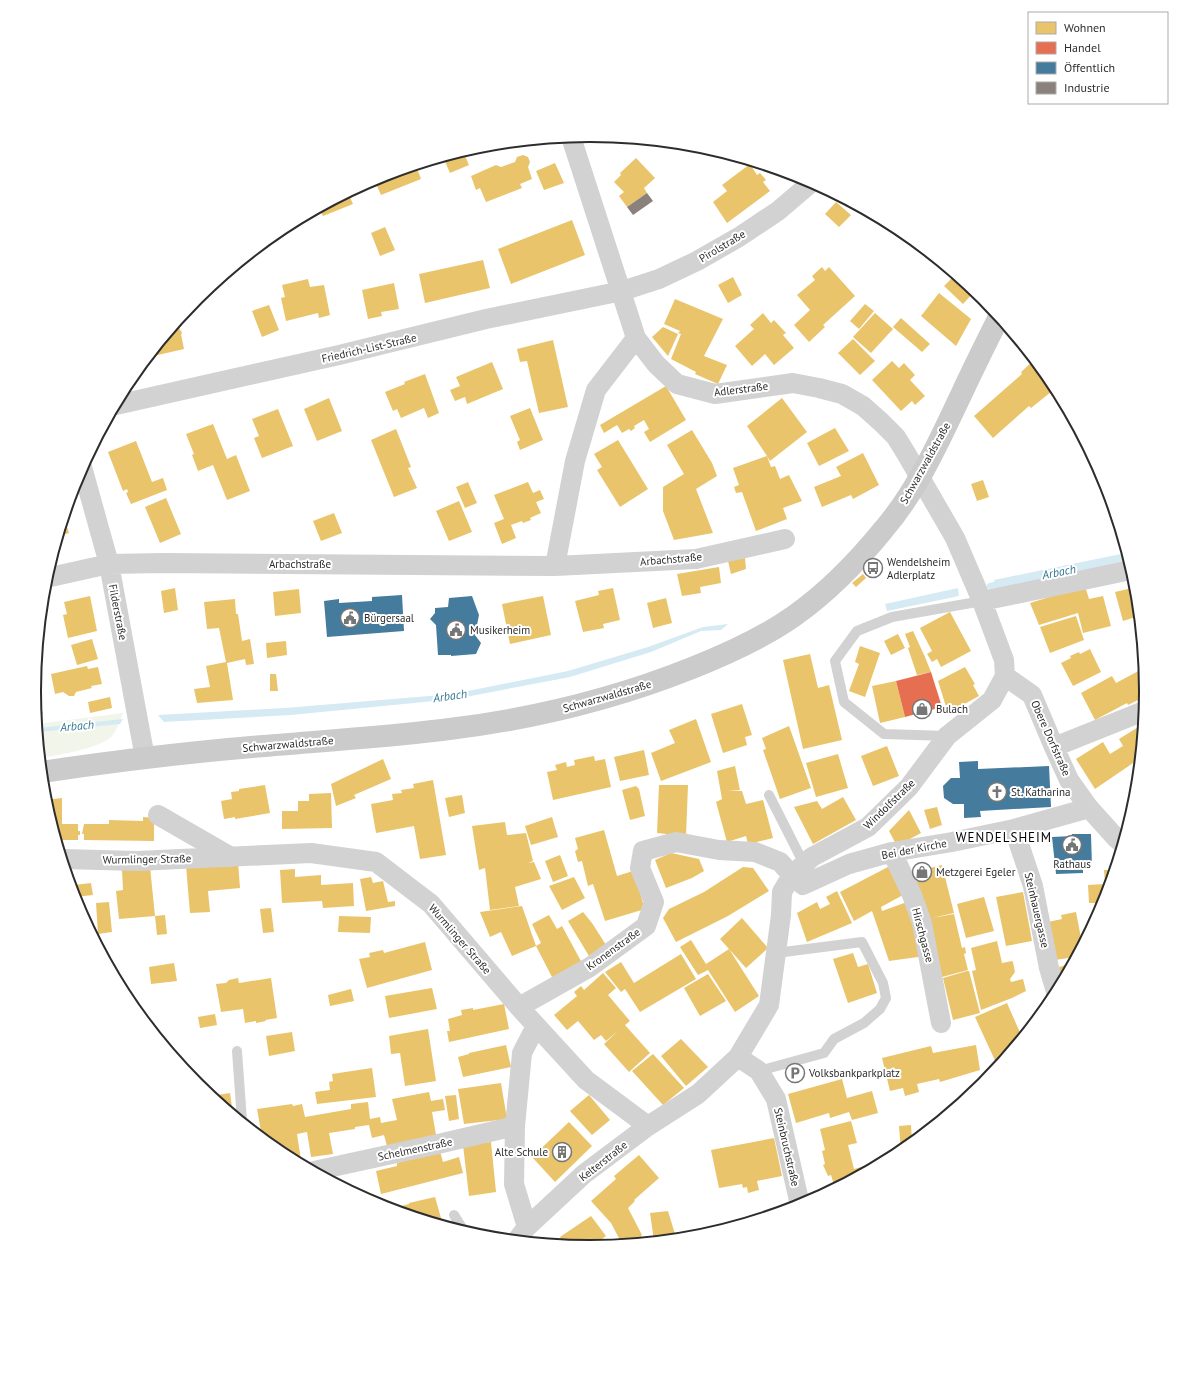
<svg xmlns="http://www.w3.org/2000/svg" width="1180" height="1382" viewBox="0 0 1180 1382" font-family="'PT Sans',sans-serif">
<rect width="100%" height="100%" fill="#fff"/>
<path fill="#f1f5ea" d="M123,713C120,720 117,730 112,736C102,748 57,755 41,758L37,724Z"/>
<path fill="#d5eaf3" d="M1126,553L1127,561L996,588L994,580Z
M958,588L959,596L887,611L885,604Z
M728,624L721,630L701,631L651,652L570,677L455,699L291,715L164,722L158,715L285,708L453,694L568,671L648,647L703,627Z
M123,719L120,724L38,732V728Z"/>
<path fill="#e9c46a" d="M494,144L481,150L479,146H482Z
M463,151L469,165L450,173L443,157Z
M523,155L528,157L530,162L528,167L532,179L520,184L522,188L486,202L480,188L476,190L471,176L496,165L501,167L515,162L517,157Z
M636,158L655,178L644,188L647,193L627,207L619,196L624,192L614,182L621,175L620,173Z
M555,163L564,183L544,190L536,171Z
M750,164L757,175L760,173L766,180L763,182L770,191L727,223L713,202L727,191L722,185Z
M416,166L421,179L381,195L374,179Z
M348,193L353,204L323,216L319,208Z
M836,202L851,215L839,227L825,214Z
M572,220L585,255L511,284L498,249Z
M385,227L395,250L380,256L371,233Z
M483,260L490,288L425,303L419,274Z
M822,267L825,271L829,267L855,296L823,325L825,327L809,342L794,325L810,310L797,295L815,280L812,276Z
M955,275L975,291L963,304L944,286Z
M733,277L742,295L728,303L718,285Z
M308,279L310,287L324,285L330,315L319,318L318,313L286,321L281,298L285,297L282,285Z
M394,283L399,309L381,312L382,316L368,319L362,290Z
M939,293L971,319L956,346L921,316Z
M675,299L723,319L704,356L727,365L718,384L695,374L696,372L671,359L681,334L678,333L680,331L664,324Z
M865,304L874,311L859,329L850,321Z
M269,305L279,330L262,337L252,311Z
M763,313L771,323L774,320L786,333L783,335L794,348L774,365L765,354L752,366L735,346L754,329L750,325Z
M875,313L893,329L871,353L853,337Z
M901,318L930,344L922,352L893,327Z
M178,321L180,331L181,330L182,334H181L184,349L149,357Z
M663,327L678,334L668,356L652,337Z
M853,339L875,361L860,375L838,353Z
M553,340L568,407L539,413L527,361L520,362L517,349Z
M1034,360L1052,382L1056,388L1031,408L1029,406L993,438L974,416L1022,374L1021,372Z
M892,361L899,368L904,363L915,375L910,380L925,396L915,405L912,401L901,411L872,380Z
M492,362L503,389L467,404L465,397L455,401L450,390L460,386L456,377Z
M425,374L439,413L428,418L424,408L401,418L397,409L393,411L385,392L405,384L404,382Z
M666,386L686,420L650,442L644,432L649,429L644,420L634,426L635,428L631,431L629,429L622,433L617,425L604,433L600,425Z
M329,398L342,431L317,441L304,409Z
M782,398L807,432L770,461L767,456L771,467L775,466L780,479L789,475L802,501L783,508L787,519L756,531L742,492L736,493L734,487L739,485L733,468L767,456L747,426Z
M530,408L543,440L520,450L517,442L520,440L510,416Z
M278,409L293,446L262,458L254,438L259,436L252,419Z
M213,424L227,459L236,455L250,491L227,500L213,465L198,471L192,455L194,454L186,434Z
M835,428L849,451L819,466L807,443Z
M396,429L411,467L408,468L417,488L394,497L371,440Z
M692,430L712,463L717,476L696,489L713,533L674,540L663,511V487L684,474L667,445Z
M618,440L648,489L620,507L597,470L602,467L594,454Z
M136,441L152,482L163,478L167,490L131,504L126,493L128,492L127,489L123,491L108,452Z
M863,453L879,485L853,499L851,495L822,507L814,487L841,476L836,467Z
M983,480L989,497L977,501L971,484Z
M468,482L477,503L465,508L456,487Z
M528,482L533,493L540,490L544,499L536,502L541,513L530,518L531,520L523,523L522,521L511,525L516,538L502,544L494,523L504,519L494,495Z
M166,498L181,534L160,543L145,507Z
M459,501L472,532L449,541L436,511Z
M334,513L342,533L321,541L313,521Z
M64,518L69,533L59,536Z
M745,558L746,569L731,574L728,561Z
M719,567L721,583L700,587L701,593L682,596L677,574Z
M863,574L866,578L856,587L852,583Z
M1085,586L1089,599L1103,596L1111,626L1083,633L1078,613L1039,625L1030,603Z
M1136,587L1139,616L1123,621L1115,592Z
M175,588L178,610L164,613L161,591Z
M613,588L620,620L603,624L604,628L583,632L575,601L599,595L598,591Z
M299,589L301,613L275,616L273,592Z
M90,596L97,631L68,638L63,615L67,614L64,602Z
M543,596L551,635L510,644L502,604Z
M666,598L672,623L653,628L647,603Z
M235,599L236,614H238L242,641L250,639L254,664L246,665L245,659L227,663L233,700L197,703L194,689L210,687L206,666L226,662L219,628L207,629L204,602Z
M950,612L971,651L941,667L937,659L932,662L927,654L932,651L920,628Z
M1076,616L1084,640L1050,653L1040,627Z
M913,631L925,657L931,672L917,675L908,648L910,647L905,634Z
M898,634L905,648L891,655L884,641Z
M92,639L98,659L77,665L71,645Z
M286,641L287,655L267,658L266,643Z
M860,646L880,653L865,697L849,691L859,664L855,662Z
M1090,649L1101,672L1073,686L1061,663L1071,658L1070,656L1079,652L1080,654Z
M810,654L818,688L829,685L842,740L803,749L783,660Z
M87,666L88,669L98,667L102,684L91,686L92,688L76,692L74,696H69L63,692L55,694L51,674Z
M965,667L975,684L973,685L979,696L948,713L938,681Z
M1144,668L1146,696L1128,705L1127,703L1095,720L1081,693L1112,676L1116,683Z
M270,674H276L278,691H270Z
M896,681L905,717L880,723L872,686Z
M37,693L43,714L37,717L34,694Z
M110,697L112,708L90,713L88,702Z
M742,704L752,735L745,737L747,745L723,753L711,714Z
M696,719L711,762L661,781L651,753L675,743L669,730Z
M1143,724L1139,759L1095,789L1076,759L1103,742L1110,754L1123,746L1119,739Z
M789,726L811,788L780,799L763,750L766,749L762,738Z
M887,746L899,776L873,786L861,756Z
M644,750L649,775L620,781L614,757Z
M838,754L848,788L816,797L806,763Z
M594,756L595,761L605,759L611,787L553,800L547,772L557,770L555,765L566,762L567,767L575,765L574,760Z
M383,759L391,779L354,795L356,798L336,806L331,784Z
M735,766L740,790L728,791H742L746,804L763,800L773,838L748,844L746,836L727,842L716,802L722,799L717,771Z
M433,780L446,855L420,859L414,826L376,833L371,804L393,800L392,794L402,793L401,790L414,788L413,784Z
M265,785L270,813L235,819V817L224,819L221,801L232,799L231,792L239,791V789Z
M659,785H688L686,836L657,833Z
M636,786L639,789L645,816L630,820L622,790Z
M331,793L332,828L282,829V811H298V801H309V794Z
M462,795L465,813L449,817L445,798Z
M843,797L856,820L813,844L794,807L817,801L822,809Z
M62,798V824H78V831H80V835H78V840H57L45,800Z
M937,807L942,825L930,829L924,810Z
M909,810L921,833L897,846L889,831Z
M143,817L154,818V841L84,840V834H82L84,824H109V820L143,821Z
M552,817L558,837L531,845L525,826Z
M505,822L507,835L526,833L533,861L528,863L534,862L541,879L515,887L519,906L490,910L485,868L479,870L472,826Z
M604,830L617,876L633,871L645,909L605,921L593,884L588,886L582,861L578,862L575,851L578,849L575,838Z
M671,853L699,859L704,871L692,878L666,888L655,860Z
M560,855L568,876L553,882L545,861Z
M238,862L240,888L208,891L210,912L190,913L186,866Z
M1116,864L1104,904L1097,916V909H1099V903H1089L1088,885L1105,884L1104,870H1111V867Z
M942,865L954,913L932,918L954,914L962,948L965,947L966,953L964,954L968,970L942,977L930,919H926L914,872Z
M150,867L155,916L119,919L116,891L123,890L122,870Z
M743,867L753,868L769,891L728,916L676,942L663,918L669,909L704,892Z
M888,867L903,895L881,907L882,911L907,902L925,956L889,961L872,911L854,921L840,892Z
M295,869V877L321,875V885L353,883L354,906L323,908L322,901L282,903L280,870Z
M371,877L373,883L383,881L388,902L395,901V906L366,911L360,879Z
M574,877L585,898L562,910L549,886Z
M91,883L93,895L75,897L74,885Z
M837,891L852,923L807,942L797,913L817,902L820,909L830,904L826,897Z
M1023,892L1032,941L1006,946L996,897Z
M984,897L994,931L966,938L957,904Z
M109,902L112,932L98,934L96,903Z
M522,906L536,946L512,956L501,932L490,937L480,912Z
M271,908L274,932L263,933L260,909Z
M583,912L592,923L606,945L589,956L568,921Z
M1076,912L1081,938L1086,937L1075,957L1055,960L1048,922L1062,919L1061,915Z
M165,915L167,934L157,935L155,916Z
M549,915L557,929L562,926L582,963L553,979L536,946L541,943L532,924Z
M339,916L371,917L370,933L338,932Z
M742,918L768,948L746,968L720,939Z
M691,940L706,964L729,949L759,996L735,1012L708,970L698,975L680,947Z
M997,941L1002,963L1012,961L1013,962L1015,972L1010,979L1011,982L1023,979L1026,991L1012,998L981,1010L972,971L976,970L971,948Z
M425,942L432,970L367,988L359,959L370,957L369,953L383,950L384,953Z
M853,953L858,967L868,964L877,993L848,1003L833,959Z
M681,954L696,979L640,1012L625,989L621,992L605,972L621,962L634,983Z
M174,963L177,981L151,984L149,967Z
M1072,963L1061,983L1056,968Z
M967,971H969L980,1013L953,1020L943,978Z
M603,973L616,988L608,995L630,1021L625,1025L650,1053L629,1072L604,1044L619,1030L606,1041L601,1035L594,1040L578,1021L567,1030L554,1015L577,996L574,992L581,986L584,990Z
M708,974L726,1001L700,1016L684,988Z
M238,978L239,983L271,978L277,1018L265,1020L266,1021L256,1023V1021L245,1023L243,1009L221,1012L216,984L226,983L229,980Z
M432,988L437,1009L389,1018L385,996Z
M351,989L354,1001L330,1006L328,995Z
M1007,1003L1022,1037L998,1067L975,1017Z
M504,1004L509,1029L449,1042L447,1031H450L448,1019L462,1015L461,1010L473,1008V1010Z
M215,1014L217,1025L200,1028L198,1017Z
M428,1029L436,1081L405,1086L400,1053L391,1054L389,1036Z
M292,1032L295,1051L269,1056L266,1036Z
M681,1039L708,1067L686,1086L661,1056Z
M506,1045L511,1067L463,1077L458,1057L469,1054V1053Z
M976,1045L980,1070L940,1082L939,1079L917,1084L919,1092L905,1096L903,1088L890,1091L882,1058L931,1046L933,1053Z
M653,1054L684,1088L663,1105L632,1071Z
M372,1068L376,1097L317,1104L315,1092L330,1090L329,1082L333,1081L332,1074Z
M842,1079L847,1098L872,1091L878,1113L852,1120L849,1112L830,1118L829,1113L796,1123L788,1094Z
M501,1083L507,1119L464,1124L458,1089Z
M429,1092L431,1101L443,1099L445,1110L432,1112L436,1135L387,1146L384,1135L372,1138L369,1125L355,1127V1129L329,1133L333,1154L311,1157L307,1132L297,1134L301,1160L296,1161L281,1153L262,1137L257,1109L292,1104L293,1106L302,1104L305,1117L351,1109V1104L368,1102L370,1119L380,1117L381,1123L397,1120L392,1099Z
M230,1093L233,1114L211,1096Z
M456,1095L459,1119L449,1121L445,1096Z
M589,1095L610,1120L592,1135L570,1111Z
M851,1121L857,1143L848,1145L854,1169L872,1164L873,1167L835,1188L831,1175L828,1176L823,1165L825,1164L822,1151L825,1150L820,1129Z
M569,1122L592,1146L555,1182L532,1157Z
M911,1125L912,1142L901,1152L899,1126Z
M774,1138L782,1176L757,1181L759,1190L748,1193L747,1187L743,1188L742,1184L719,1188L711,1150Z
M491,1142L496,1192L469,1196L463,1145Z
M440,1151L443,1162L459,1157L463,1173L381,1194L376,1171L397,1166V1163Z
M639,1155L659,1178L634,1200L635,1201L628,1208L642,1235H641L643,1240L638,1242L635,1237L622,1244L611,1223L591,1201L616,1179L614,1176Z
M435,1197L443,1225L395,1210L394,1208L409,1204V1203Z
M668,1211L675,1234L703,1230L704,1235L698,1236L654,1241L650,1213Z
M591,1216L606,1236L591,1247L565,1245L560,1237Z"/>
<path fill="#e76f51" d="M931,672L942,707L905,717L896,681Z"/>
<path fill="#457b9d" d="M402,595L404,631L327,637L324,601L339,599V603L372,601V597Z
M472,596L479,615L475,635L481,643L476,654L451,656V655H438L436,625L430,619L435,613V608L448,607L449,598Z
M978,761V769L1049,766L1051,807L980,811L981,817L964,818V804H953L944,798L943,786L951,778H960L959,762Z
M1072,834H1091L1092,867L1083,868V873L1056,874L1052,837L1072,836Z"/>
<path fill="#8a817c" d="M647,193L653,201L633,215L627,207Z"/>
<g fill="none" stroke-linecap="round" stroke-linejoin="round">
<path stroke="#d5eaf3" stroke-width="6" d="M990,586L1003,583"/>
<path stroke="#d2d2d2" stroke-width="10" d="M947,736L884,734L844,702L835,661L857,631L892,617L982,601
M769,795L804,864
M237,1051L242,1121
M759,1071L824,1053L834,1039L864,1023L880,1009L886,998L883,983L862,942L776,953
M454,1215L464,1231"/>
<path stroke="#d2d2d2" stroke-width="20" d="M116,405L339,355L486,319L622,291L659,279L697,261L739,237L778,211L812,182
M82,467L109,564L145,758
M555,566L575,461L596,390L636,338
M46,578L109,564L164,563L555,566L696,559L785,539
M982,601L1131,570
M1005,676L1032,695L1054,747L1069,780L1089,808L1116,838L1122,843
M1054,747L1144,711
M158,815L231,857
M1014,829L1033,886L1049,968L1056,992
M892,852L912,895L922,923L941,1023
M63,859L137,861L311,853L376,862L431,904L519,1007L586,1080L648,1126
M519,1007L590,967L646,926L654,902L640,868L643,851L676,842L719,850L755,852L780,862L792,875L803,885L849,864L892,852L952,842L1014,829L1089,808
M738,1057L759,1071L776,1099L800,1205
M314,1171L438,1144L515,1126
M527,1227L514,1184L515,1126L522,1053L536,1026
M517,1240L527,1227L584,1174L648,1126L698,1094L738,1057L769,1005L781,915L782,892L792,875L812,857L868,827L909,787L947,736L992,700L1005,676L1004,660L982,601L955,538L907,455L896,437L881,422L863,406L842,394L819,388L793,383L715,394L677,384L656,364L636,338L571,137"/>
<path stroke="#cbcbcb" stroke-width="22" d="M42,772C116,761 190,752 264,746C323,741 383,737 442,730C527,720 612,700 692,668C727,654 763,638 794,616C828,592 858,561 884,529C918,489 939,441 961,395C973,369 986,343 999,317"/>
</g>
<defs>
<symbol id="bus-ring" viewBox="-11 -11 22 22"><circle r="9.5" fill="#fff" stroke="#767676" stroke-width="1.5"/><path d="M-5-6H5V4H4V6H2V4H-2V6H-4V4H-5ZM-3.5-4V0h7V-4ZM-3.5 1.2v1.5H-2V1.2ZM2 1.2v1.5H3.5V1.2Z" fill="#767676"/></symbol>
<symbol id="civic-ring" viewBox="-11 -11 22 22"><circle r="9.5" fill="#fff" stroke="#767676" stroke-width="1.5"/><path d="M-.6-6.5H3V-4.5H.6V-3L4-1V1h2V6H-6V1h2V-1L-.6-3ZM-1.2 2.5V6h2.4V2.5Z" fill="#767676"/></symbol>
<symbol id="shop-ring" viewBox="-11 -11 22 22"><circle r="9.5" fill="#fff" stroke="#767676" stroke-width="1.5"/><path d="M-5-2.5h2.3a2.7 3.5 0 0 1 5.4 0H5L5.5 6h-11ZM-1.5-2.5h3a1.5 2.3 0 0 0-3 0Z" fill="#767676"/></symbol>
<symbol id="church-ring" viewBox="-11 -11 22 22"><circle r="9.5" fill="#fff" stroke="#767676" stroke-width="1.5"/><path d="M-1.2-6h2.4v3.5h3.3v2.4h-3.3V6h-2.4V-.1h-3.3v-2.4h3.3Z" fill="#767676"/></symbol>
<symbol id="parking-ring" viewBox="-11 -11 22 22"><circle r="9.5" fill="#fff" stroke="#767676" stroke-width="1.5"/><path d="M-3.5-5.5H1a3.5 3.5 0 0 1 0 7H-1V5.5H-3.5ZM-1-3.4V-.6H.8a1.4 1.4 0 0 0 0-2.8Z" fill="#767676"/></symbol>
<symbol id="building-ring" viewBox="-11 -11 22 22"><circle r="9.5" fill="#fff" stroke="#767676" stroke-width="1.5"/><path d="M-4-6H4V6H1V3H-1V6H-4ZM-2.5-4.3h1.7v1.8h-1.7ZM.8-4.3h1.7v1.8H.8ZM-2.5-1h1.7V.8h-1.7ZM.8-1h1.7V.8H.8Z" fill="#767676"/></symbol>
</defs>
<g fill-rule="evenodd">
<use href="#bus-ring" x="862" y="557" width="22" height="22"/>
<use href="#civic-ring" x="339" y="607" width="22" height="22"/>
<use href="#civic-ring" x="445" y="619" width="22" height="22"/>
<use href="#shop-ring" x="911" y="698" width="22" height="22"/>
<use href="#church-ring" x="986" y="781" width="22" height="22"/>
<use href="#civic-ring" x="1061" y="834" width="22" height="22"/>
<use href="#shop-ring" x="911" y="861" width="22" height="22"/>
<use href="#parking-ring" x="784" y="1062" width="22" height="22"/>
<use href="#building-ring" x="551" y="1141" width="22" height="22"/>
</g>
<g text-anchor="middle" stroke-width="4" stroke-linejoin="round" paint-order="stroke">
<g font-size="11" fill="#2d2d2d" stroke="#fff">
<text transform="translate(722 246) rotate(-31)" y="4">Pirolstraße</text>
<text transform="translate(369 348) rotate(-13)" y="4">Friedrich-List-Straße</text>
<text transform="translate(741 389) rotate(-7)" y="4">Adlerstraße</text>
<text transform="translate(925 463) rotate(-61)" y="4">Schwarzwaldstraße</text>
<text transform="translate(671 559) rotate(-5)" y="4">Arbachstraße</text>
<text x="300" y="568">Arbachstraße</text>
<text transform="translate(118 612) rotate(79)" y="4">Filderstraße</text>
<text transform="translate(607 696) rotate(-16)" y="4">Schwarzwaldstraße</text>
<text transform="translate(1051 738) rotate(66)" y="4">Obere Dorfstraße</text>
<text transform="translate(288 744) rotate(-5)" y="4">Schwarzwaldstraße</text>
<text transform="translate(889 804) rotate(-44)" y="4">Windolfstraße</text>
<text transform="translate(914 849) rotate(-11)" y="4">Bei der Kirche</text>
<text transform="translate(147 859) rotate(-1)" y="4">Wurmlinger Straße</text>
<text transform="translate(1037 910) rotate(77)" y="4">Steinhauergasse</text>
<text transform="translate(923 935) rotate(75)" y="4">Hirschgasse</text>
<text transform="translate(460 939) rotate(49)" y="4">Wurmlinger Straße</text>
<text transform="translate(613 949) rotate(-36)" y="4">Kronenstraße</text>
<text transform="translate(787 1147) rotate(77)" y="4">Steinbruchstraße</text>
<text transform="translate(415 1149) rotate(-12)" y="4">Schelmenstraße</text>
<text transform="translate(603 1161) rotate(-38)" y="4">Kelterstraße</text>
</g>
<g font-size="11" fill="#2d2d2d" stroke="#fff" text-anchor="start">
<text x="887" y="566">Wendelsheim<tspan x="887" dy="13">Adlerplatz</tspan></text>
<text x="364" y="622">Bürgersaal</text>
<text x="470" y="634">Musikerheim</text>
<text x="936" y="713">Bulach</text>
<text x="1011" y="796">St. Katharina</text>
<text x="1072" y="868" text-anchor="middle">Rathaus</text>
<text x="936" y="876">Metzgerei Egeler</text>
<text x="809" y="1077">Volksbankparkplatz</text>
<text x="548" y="1156" text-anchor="end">Alte Schule</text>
</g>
<g font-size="12" font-style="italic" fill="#357896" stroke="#fff">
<text transform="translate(1059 572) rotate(-11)" y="4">Arbach</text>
<text transform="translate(450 696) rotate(-8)" y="4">Arbach</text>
<text transform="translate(77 726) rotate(-5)" y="4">Arbach</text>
</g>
<g font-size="13" letter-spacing="1" fill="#000" stroke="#fff">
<text x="1004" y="842">WENDELSHEIM</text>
</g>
</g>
<path d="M0 0H1180V1382H0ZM41 691a549 549 0 1 1 1098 0a549 549 0 1 1-1098 0Z" fill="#fff" fill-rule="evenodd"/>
<path fill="none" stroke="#2d2d2d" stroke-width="2" d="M41 691a549 549 0 1 1 1098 0a549 549 0 1 1-1098 0Z"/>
<rect x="1028" y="12" width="140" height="92" fill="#ffffff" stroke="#ababab"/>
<rect x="1036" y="22" width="20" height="12" fill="#e9c46a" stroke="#ababab"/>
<text x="1064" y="32" font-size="12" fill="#2d2d2d">Wohnen</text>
<rect x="1036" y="42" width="20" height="12" fill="#e76f51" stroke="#ababab"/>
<text x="1064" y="52" font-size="12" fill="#2d2d2d">Handel</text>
<rect x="1036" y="62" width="20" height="12" fill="#457b9d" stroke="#ababab"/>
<text x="1064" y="72" font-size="12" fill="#2d2d2d">Öffentlich</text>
<rect x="1036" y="82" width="20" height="12" fill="#8a817c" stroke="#ababab"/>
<text x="1064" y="92" font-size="12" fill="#2d2d2d">Industrie</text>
</svg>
